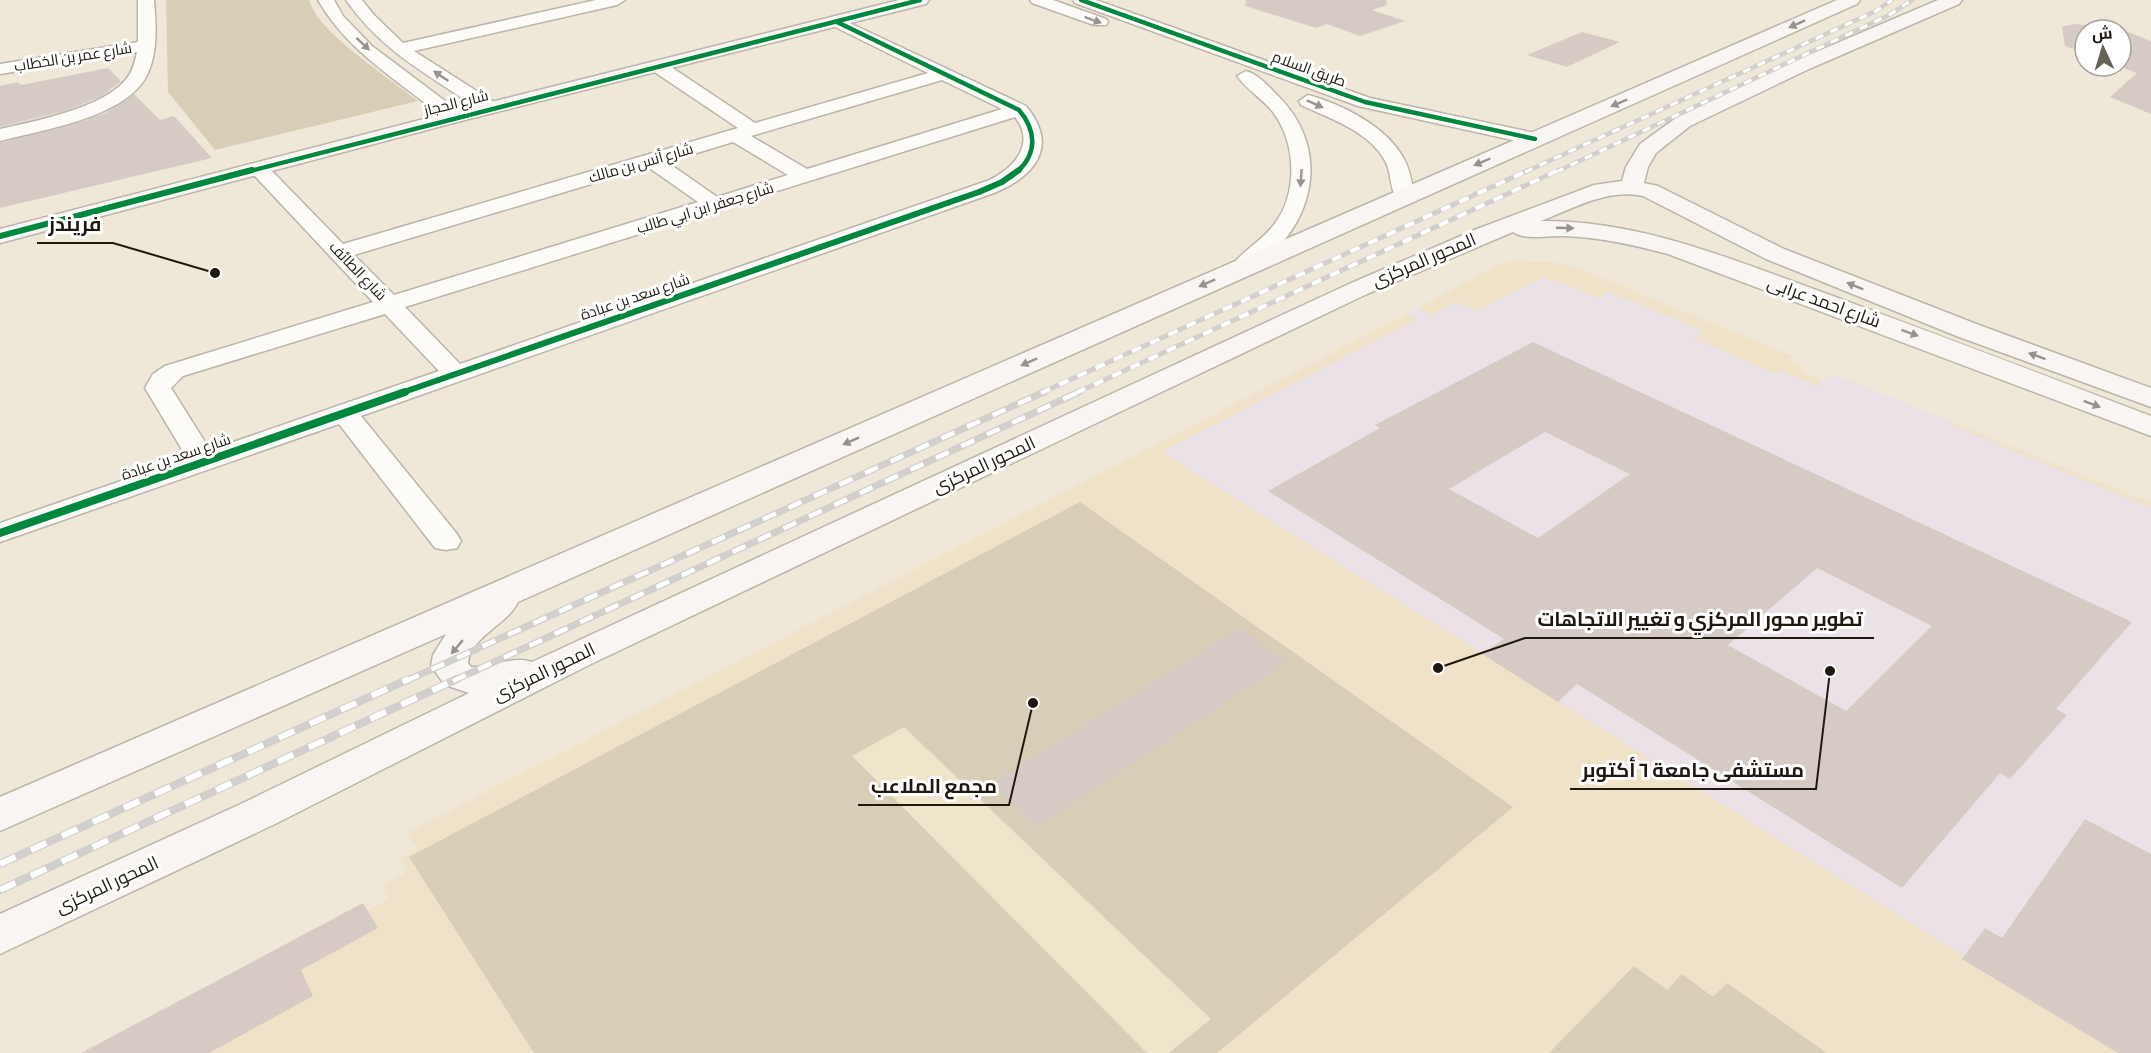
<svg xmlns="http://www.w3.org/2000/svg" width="2151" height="1053" viewBox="0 0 2151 1053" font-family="'Sofia Sans Condensed',Cairo,sans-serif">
<rect width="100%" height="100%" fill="#efe8d9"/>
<path fill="#f0e2c8" d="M1515,261L1553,262L1578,268L1793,356L1788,360L1804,367L1800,371L1824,381L1833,374L2151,503V1053H95L204,988L345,912L363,903L368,910L389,899L382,886L407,872L401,859L418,849L407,833L1413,311L1495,266Z"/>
<path fill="#eae2e7" d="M1544,277L1599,298L1609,292L1704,331L1693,338L1776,374L1781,371L1817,386L1833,374L1954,423L1951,425L2151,508V1053L1967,958L1162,452L1418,319L1407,314L1418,308L1432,315L1456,302L1476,311Z"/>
<path fill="#d8cdb7" d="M166,0H309C317,32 391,79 418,101L215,150L168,92Z
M1080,502L1513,807L1217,1053H534L409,857Z
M1634,966L1667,990L1682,974L1713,997L1727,983L1827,1053H1549Z"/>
<path fill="#eee5ca" d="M904,727L1211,1019L1169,1053H1147L852,756Z"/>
<path fill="#d6cbc4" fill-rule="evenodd" d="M1246,0H1386L1387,5L1372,10L1405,21L1360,36L1327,24L1316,28L1245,6Z
M2074,24L2115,27L2151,41V114L2110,97L2137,73L2118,66H2121V30H2085V53L2065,46L2062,27Z
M1582,32L1620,42L1567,67L1527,55Z
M108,68L121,81L102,96L68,110L0,127V86L18,82L21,85Z
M134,94L160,120L174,116L212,158L0,208V143L83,121L105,113Z
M1533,342L1775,455L2132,622L2056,709L2067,715L2010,779L2000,773L1902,888L1577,684L1558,702L1482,654L1504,639L1268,491L1380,428L1375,425ZM1545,432L1630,474L1538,538L1449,489ZM1817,568L1932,626L1846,711L1728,645Z
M1240,628L1288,662L1037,827L991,784Z
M2085,819L2151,854V1053H2118L1962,959L1985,928L2002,938Z
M363,903L378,928L301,970L313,996L209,1053H81Z"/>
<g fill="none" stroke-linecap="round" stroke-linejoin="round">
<defs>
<path id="street" d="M138,0H154C156,24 158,51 148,73C129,117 42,130 0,141V129C35,121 105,108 127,78C133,71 135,61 137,52L0,74V64L138,42Z
M318,0H334L343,16L372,46L461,113L463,117L461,121H447C402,82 349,54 318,0Z
M346,0H362L373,14L403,43L596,0H625L617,5L414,51L497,104L499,108L497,112H483C431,76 383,53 346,0Z
M1030,0H1053L1106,19L1108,22L1106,25H1094L1032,3Z
M1073,0H1096L1370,98L1535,133L1545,139L1535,145L1358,106L1075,3Z
M837,17L1026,106C1059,146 1036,176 994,193L361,416L457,534L461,541L457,548L446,550L435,548L339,424L0,542V523L187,458L145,388L153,374L165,366L373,302L253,174L250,170L253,166H267L343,244L738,128L653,71L650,67L653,63H665L755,123L928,73L831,25L829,22ZM942,80L1002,109L807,169L751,136ZM1015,117C1037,145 1012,170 987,181L460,364L405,307ZM733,142L788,175L717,197L667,162ZM648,167L698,202L394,295L354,255ZM385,314L439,371L210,450L171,388L183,376Z
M1246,71C1258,74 1269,87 1278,96C1327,144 1318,214 1268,257C1257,267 1249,277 1233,273L1230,268C1241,252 1260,242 1273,226C1298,195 1297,144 1273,112C1263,99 1247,90 1237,76Z
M1308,95C1342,104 1387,127 1404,159C1410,170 1412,183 1414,195L1411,199H1397C1389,188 1392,171 1384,159C1368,131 1329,118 1301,105L1299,101Z"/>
<path id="secondary" d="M899,0H929L926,4L461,121L0,243V229L447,113Z
M1837,0H1860L1857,4L518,602C508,624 470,637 468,663L471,667C493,668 512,655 532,662L1349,284L1477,229L1594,185L1622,181L1626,167L1640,144L1676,118L1795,61L1938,0H1962L1959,4L1809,69L1690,126L1656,153L1648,167L1644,183L1658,186L1784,249L1979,325L2151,388V407L1959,337L1766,259L1643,196C1608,188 1572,209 1541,221C1643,220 1738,262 1833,296C1939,335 2045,375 2151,416V436L1668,254C1634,245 1599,237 1563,236C1548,235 1525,241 1513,232L1367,294L587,666L275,824L0,954V914L245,802L469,693L445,685L431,666L433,655L446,634L0,831V797Z"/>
</defs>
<use href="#street" stroke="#bab5a9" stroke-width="3"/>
<use href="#secondary" stroke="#bab5a9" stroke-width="3"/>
<use href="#street" fill="#fdfcf9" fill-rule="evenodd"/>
<use href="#secondary" fill="#f8f5f2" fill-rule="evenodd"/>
<defs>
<path id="rail-far3" d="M1525,172L1876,11L1892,0
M1556,172L1889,15L1912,0"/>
<path id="rail-far2" d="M1041,393L1529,170
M1076,393L1559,170"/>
<path id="rail-far1" d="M406,681L1044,392
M453,681L1079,392"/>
<path id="rail" d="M0,864L409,679
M0,890L457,679"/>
</defs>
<use href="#rail-far3" stroke="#d1cfcb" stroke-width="4.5"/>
<use href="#rail-far2" stroke="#d1cfcb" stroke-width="5"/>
<use href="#rail-far1" stroke="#d1cfcb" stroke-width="7"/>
<use href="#rail" stroke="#d1cfcb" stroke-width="8"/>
<use href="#rail-far3" stroke="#fff" stroke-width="3" stroke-dasharray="8" stroke-linecap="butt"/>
<use href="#rail-far2" stroke="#fff" stroke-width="4" stroke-dasharray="10" stroke-linecap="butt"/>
<use href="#rail-far1" stroke="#fff" stroke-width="4.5" stroke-dasharray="14" stroke-linecap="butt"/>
<use href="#rail" stroke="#fff" stroke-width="6" stroke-dasharray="17" stroke-linecap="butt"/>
<defs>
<path id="cycleway-far2" d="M1081,0L1365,102L1535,139
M837,22L1019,110C1036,130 1038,153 1017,172
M246,172L920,0"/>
<path id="cycleway-far1" d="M0,236L252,170
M401,393L979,192L1002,182L1019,170"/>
<path id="cycleway" d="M0,533L405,392"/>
</defs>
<use href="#cycleway-far2" stroke="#fff" stroke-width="7"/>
<use href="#cycleway-far1" stroke="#fff" stroke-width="9"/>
<use href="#cycleway" stroke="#fff" stroke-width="11"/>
<use href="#cycleway-far2" stroke="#00873e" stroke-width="4.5"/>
<use href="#cycleway-far1" stroke="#00873e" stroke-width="6"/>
<use href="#cycleway" stroke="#00873e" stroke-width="8"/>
</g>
<defs><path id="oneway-solid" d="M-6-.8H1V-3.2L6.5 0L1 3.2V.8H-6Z" transform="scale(1.5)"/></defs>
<g fill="#999590">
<use href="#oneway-solid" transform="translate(1093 20) rotate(20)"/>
<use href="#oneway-solid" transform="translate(363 44) rotate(43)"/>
<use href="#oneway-solid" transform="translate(441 76) rotate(-146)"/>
<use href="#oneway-solid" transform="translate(1315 104) rotate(24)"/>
<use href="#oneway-solid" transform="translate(1301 178) rotate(94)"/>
</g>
<g fill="#96928c">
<use href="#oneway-solid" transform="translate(1797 24) rotate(156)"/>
<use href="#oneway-solid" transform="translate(1619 103) rotate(157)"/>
<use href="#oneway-solid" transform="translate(1482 162) rotate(157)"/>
<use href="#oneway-solid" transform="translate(1565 228) rotate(2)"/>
<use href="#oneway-solid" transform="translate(1207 283) rotate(156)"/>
<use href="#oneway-solid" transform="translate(1855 286) rotate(-158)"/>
<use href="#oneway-solid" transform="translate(1910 333) rotate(20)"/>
<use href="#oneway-solid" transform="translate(2037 356) rotate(-160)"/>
<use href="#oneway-solid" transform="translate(1029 362) rotate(156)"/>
<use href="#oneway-solid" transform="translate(2092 404) rotate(21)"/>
<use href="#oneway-solid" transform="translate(851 441) rotate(156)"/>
<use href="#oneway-solid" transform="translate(457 647) rotate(130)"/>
</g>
<g text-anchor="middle" stroke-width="6" stroke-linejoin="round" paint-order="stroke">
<g font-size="15" fill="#1e180f" stroke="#fff">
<text transform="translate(73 57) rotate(-9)" y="5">شارع عمر بن الخطاب</text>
<text transform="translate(1309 69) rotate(20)" y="5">طريق السلام</text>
<text transform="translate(456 103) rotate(-14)" y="5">شارع الحجاز</text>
<text transform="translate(641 163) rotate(-16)" y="5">شارع أنس بن مالك</text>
<text transform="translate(705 208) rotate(-17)" y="5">شارع جعفر ابن ابي طالب</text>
<text transform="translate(358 271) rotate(46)" y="5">شارع الطائف</text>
<text transform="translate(635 297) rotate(-19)" y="5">شارع سعد بن عبادة</text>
<text transform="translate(176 457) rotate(-19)" y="5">شارع سعد بن عبادة</text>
</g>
<g font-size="18" fill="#1e180f" stroke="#fff">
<text transform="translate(1424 260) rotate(-23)" y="6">المحور المركزى</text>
<text transform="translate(1824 302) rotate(20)" y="6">شارع احمد عرابى</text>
<text transform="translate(984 465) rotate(-25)" y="6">المحور المركزى</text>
<text transform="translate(544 672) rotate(-26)" y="6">المحور المركزى</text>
<text transform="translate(107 885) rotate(-25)" y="6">المحور المركزى</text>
</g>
</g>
<path fill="none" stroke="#1e180f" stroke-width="2" d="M215 273L113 243H37M1438 668L1525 638H1874M1830 671L1816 789H1570M1033 703L1009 805H858"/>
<g fill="#1e180f" stroke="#fff" stroke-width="2">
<circle cx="215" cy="273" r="6"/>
<circle cx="1438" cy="668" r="6"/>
<circle cx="1830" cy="671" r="6"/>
<circle cx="1033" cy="703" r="6"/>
</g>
<g font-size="20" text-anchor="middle" font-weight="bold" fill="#1e180f" stroke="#fff" stroke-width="6" stroke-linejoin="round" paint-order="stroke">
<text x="75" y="231">فريندز</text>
<text x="1700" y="626">تطوير محور المركزي و تغيير الاتجاهات</text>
<text x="1693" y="777">مستشفى جامعة ٦ أكتوبر</text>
<text x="934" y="793">مجمع الملاعب</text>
</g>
<g transform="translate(2103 48) rotate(356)"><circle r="28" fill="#ffffff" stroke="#a5a39f" stroke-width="1.5"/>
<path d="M0-4.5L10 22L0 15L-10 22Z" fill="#676156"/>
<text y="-9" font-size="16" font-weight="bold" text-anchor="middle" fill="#1e180f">ش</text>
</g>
</svg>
